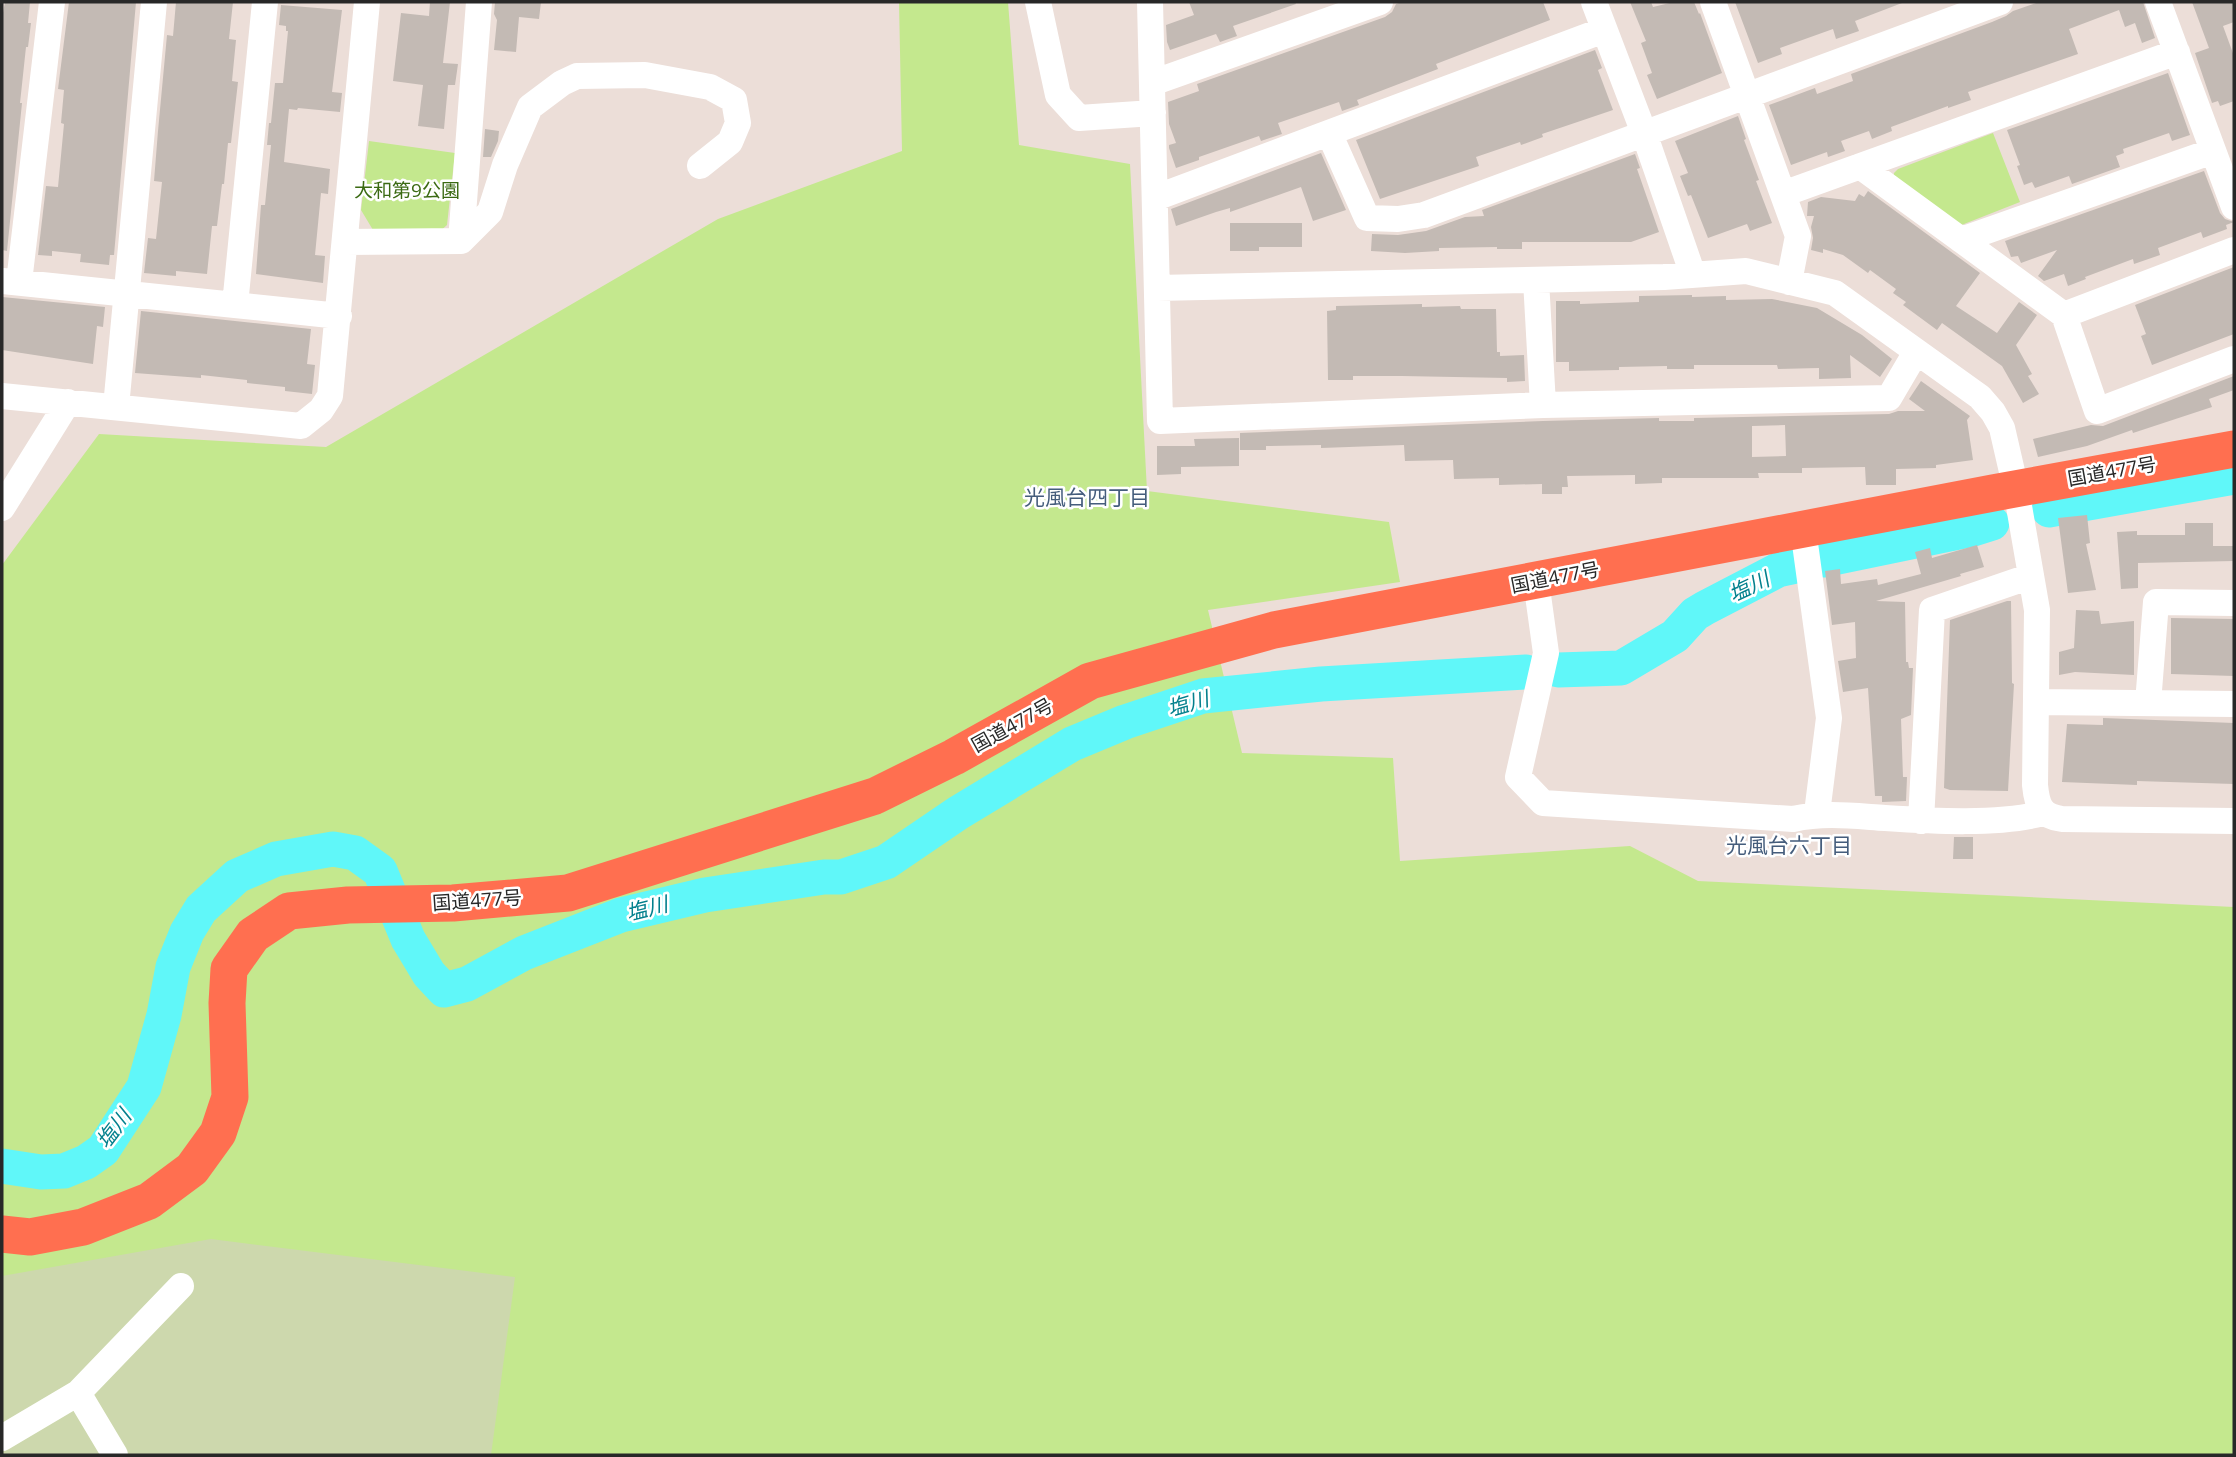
<svg xmlns="http://www.w3.org/2000/svg" width="2236" height="1457" viewBox="0 0 2236 1457" font-family="'Open Sans','Noto Sans JP',sans-serif">
<rect width="100%" height="100%" fill="#ecded8"/>
<path fill="#c4e88e" d="M899,2H1008L1019,145L1130,164L1147,491L1389,522L1400,582L1208,610L1242,753L1393,758L1400,861L1630,846L1698,881L2234,907V1455H2V565L99,434L326,447L718,219L902,151Z
M1993,133L2020,202L1959,226L1893,180L1894,173L1898,169Z
M369,141L455,153L447,225L436,235L373,230L361,210Z"/>
<path fill="#cdd8ad" d="M211,1239L515,1277L491,1455H2V1276Z"/>
<g fill="none" stroke-linecap="round" stroke-linejoin="round">
<path stroke="#60f7f9" stroke-width="35" d="M2049,510L2234,477
M1823,560L1973,529L1992,523
M1558,670L1621,668L1675,636L1695,614L1705,608L1778,570L1792,567
M2,1166L41,1172L64,1171L86,1162L103,1150L144,1087L164,1015L173,967L187,932L201,909L237,876L276,859L333,849L355,853L380,871L408,939L429,974L444,990L467,984L524,953L621,915L705,895L824,877H841L886,862L958,813L1072,744L1125,722L1203,696L1321,684L1526,672"/>
</g>
<path fill="#c3bab4" fill-rule="evenodd" d="M5,2H30L28,23H31L28,47H26L20,103H22L7,251L2,250V18Z
M69,2H136L114,255H110L109,265L80,262L81,254L52,251V256L38,255L46,186L58,187L64,124L61,123L64,90L58,89Z
M176,2H233L229,39L236,40L232,81L238,82L231,143H228L224,184H222L217,226H212L207,274L176,271V276L144,273L148,238L156,239L162,182L154,181L158,131L167,35L173,36Z
M430,2H450L443,63L458,64L455,85H448L444,129L418,126L423,85L393,81L401,13L429,16Z
M495,2H541L539,19L519,17L516,52L494,50L497,20L494,14Z
M1189,2H1295L1296,4L1233,26L1237,36L1220,42L1216,34L1170,50L1167,42L1166,25L1194,15Z
M1402,2H1543L1550,20L1436,64L1438,69L1357,100L1359,105L1342,111L1339,102L1278,123L1282,134L1261,141L1259,136L1199,157V160L1176,168L1169,148V145L1176,143L1169,124L1168,102L1199,91L1197,84L1385,17L1392,12L1396,4Z
M1630,2H1651L1653,7L1674,2H1694L1699,14L1700,13L1722,73L1657,99L1647,75L1652,73L1641,43L1646,41Z
M1735,2H1902V3L1855,21L1859,31L1836,39L1833,29L1780,48L1782,54L1758,63Z
M2039,2H2143L2155,38L2142,43L2135,23L2125,27L2119,10L2069,29L2078,54L1968,92L1971,100L1948,108V106L1891,127L1892,131L1872,139L1869,131L1841,141L1845,151L1828,157L1827,152L1791,165L1769,105L1815,88L1817,94L1853,81L1851,74L1992,22L2006,16L2013,11Z
M2192,2H2234V22L2223,26L2234,56V101L2220,106L2218,101L2212,103L2195,53L2209,48Z
M281,5L342,10L332,92L342,93L340,112L298,108L297,110L289,109L284,162L330,169L328,194L321,193L315,255L325,256L323,283L256,274L261,205H265L271,145H267L269,123H271L275,83H283L288,31H286V26L279,25Z
M1595,50L1602,68L1598,70L1613,110L1542,134L1543,137L1521,145L1520,142L1476,157L1479,166L1380,199L1356,140Z
M2168,73L2190,135L2172,141L2169,133L2123,149L2124,153L2116,156L2120,167L2072,184L2069,176L2035,188L2032,182L2024,185L2017,166L2020,165L2007,130Z
M1738,116L1746,139L1744,140L1759,180L1756,181L1772,223L1750,231L1747,224L1708,238L1691,195L1688,196L1680,176L1688,173L1675,141Z
M485,129L499,131L498,141L491,157H483Z
M1321,153L1346,210L1313,221L1301,187L1230,212V208L1216,212L1176,226L1171,209Z
M1635,154L1640,168L1637,169L1659,232L1631,242H1522V249H1497V247L1439,248V251L1405,253L1371,251L1372,234L1398,235L1426,231L1465,217L1484,216L1482,210Z
M2204,171L2220,213L2225,219L2234,222L2226,225L2227,229L2203,238L2201,232L2158,248L2160,255L2134,264L2133,259L2085,277L2086,279L2068,286L2064,274L2044,281L2038,276L2057,250L2021,263L2018,256L2011,257L2005,241Z
M1868,191L1980,273L1956,306L1997,333L2019,302L2037,315L2016,345L2032,374L2028,376L2039,394L2023,403L2002,366L1942,323L1937,330L1903,305L1906,302L1893,293L1896,289L1870,270L1868,273L1843,255L1823,249V253L1811,250L1813,238L1811,227L1814,216H1807L1808,202L1821,197L1855,201L1859,194L1864,197Z
M1230,223H1302V247H1259V251H1230Z
M2234,267V334L2152,365L2141,336L2146,334L2135,305Z
M1692,295V297L1726,296V300L1772,299L1817,308L1862,335L1892,359L1880,377L1850,355L1851,378L1819,379V368L1778,369L1777,365H1694V369H1667V366L1619,367V370L1569,371V362H1556V301H1580V304L1639,302V296Z
M2,297L105,307L103,327L97,326L93,364L2,350Z
M1422,304V307L1460,306L1461,309H1496L1497,352H1500V356L1524,355L1525,381L1507,382V378L1402,376H1353V380H1328L1327,311L1336,310V306Z
M141,311L311,329L307,364L315,365L312,394L285,391V387L247,383V380L201,375V378L135,373Z
M2234,376V390L2209,399L2212,407L2133,433L2132,430L2087,446L2038,457L2033,439L2091,425L2103,426Z
M1921,381L1970,416L1967,420L1973,460L1936,465V468L1896,469V485H1866L1865,467L1802,468V473H1758L1759,478H1662V483L1635,484V475L1567,476L1568,487H1562V494H1542V484L1499,485V478L1454,479L1453,460L1405,461L1404,445L1321,448V445L1266,446V450H1240V433L1543,421L1659,418V421H1694V418L1889,414L1898,411H1925L1909,399ZM1785,425L1786,456L1752,457V426Z
M1239,438V466L1181,467V474L1157,475V446H1195L1194,439Z
M2087,515L2090,543L2086,544L2096,590L2068,593L2058,518Z
M2185,523H2213V546H2234V561L2138,563V588L2121,589L2117,532L2137,531V535H2185Z
M1977,545L1984,567L1960,574L1961,576L1876,601L1905,602L1906,662H1908L1909,668H1913L1911,715L1901,719L1903,777H1907L1906,801L1882,802V796H1875L1868,688L1843,692L1838,661L1856,658L1855,622L1832,625L1825,571L1840,569L1841,584L1877,579L1878,585L1921,574L1915,552L1930,548L1932,558Z
M2007,601H2011L2012,683L2014,684L2008,791L1950,790L1944,788L1950,620Z
M2076,610L2099,611L2101,624L2134,621V675L2075,672L2059,675V652L2074,648Z
M2171,618L2234,619V676L2171,674Z
M2103,718L2234,723V784L2137,781V785L2062,782L2067,724L2103,725Z
M1954,837H1973V859H1953Z"/>
<g fill="none" stroke-linecap="round" stroke-linejoin="round">
<path stroke="#fff" stroke-width="26" d="M265,2L235,305L339,316
M1038,2L1058,95L1079,118L1153,113
M1150,2L1160,421L1543,405L1889,398L1916,352
M1594,2L1644,133L1693,275
M1713,2L1798,236L1789,282
M2158,2L2234,207
M1152,83L1380,2
M1330,135L1367,218L1398,219L1424,215L2000,2
M1860,166L2064,315L2097,411L2234,359
M1783,194L2177,52
M1155,198L1604,30
M1961,240L2213,151
M461,241L490,212L505,165L530,107L562,83L577,76L645,75L710,87L734,100L738,123L730,142L700,166
M345,242L461,241L479,2
M1536,280L1543,405
M3,281L235,305
M19,282L52,2
M1157,288L1664,277L1746,271L1835,293L1980,397L1993,412L2002,428L2016,489L2037,610L2035,785C2037,806 2041,816 2062,819L2234,821
M2064,315L2234,250
M2,396L301,426L321,410L330,396L367,2
M116,407L154,2
M2,508L68,402
M1803,529L1829,718L1817,813
M1536,581L1546,653L1518,777L1543,803L1793,819C1824,812 1854,816 1885,818C1931,821 2000,825 2043,813
M2036,702L2234,704
M2148,703L2156,602L2234,603
M1921,821L1932,610L2031,576
M78,1393L115,1455
M2,1438L78,1393L181,1286"/>
<path stroke="#ff6f50" stroke-width="37" d="M2,1234L30,1237L83,1227L149,1201L192,1169L218,1133L230,1097L227,1003L229,969L253,935L289,911L348,905L453,903L568,893L875,796L954,757L1090,681L1274,630L1993,493L2234,449"/>
</g>
<g text-anchor="middle" stroke-width="5" stroke-linejoin="round" paint-order="stroke">
<g font-size="19" fill="#3b6a13" stroke="#fff">
<text x="407" y="197">大和第9公園</text>
</g>
<g font-size="19" fill="#282828" stroke="#fff">
<text transform="translate(2112 471) rotate(-10)" y="7">国道477号</text>
<text transform="translate(1555 577) rotate(-11)" y="7">国道477号</text>
<text transform="translate(1012 725) rotate(-29)" y="7">国道477号</text>
<text transform="translate(477 900) rotate(-4)" y="7">国道477号</text>
</g>
<g font-size="21" fill="#455d7c" stroke="#fff">
<text x="1087" y="505">光風台四丁目</text>
<text x="1789" y="853">光風台六丁目</text>
</g>
<g font-size="21" font-style="italic" fill="#03808d" stroke="#fff">
<text transform="translate(1749 587) rotate(-25)" y="7">塩川</text>
<text transform="translate(1188 704) rotate(-16)" y="7">塩川</text>
<text transform="translate(647 909) rotate(-14)" y="7">塩川</text>
<text transform="translate(114 1129) rotate(-53)" y="7">塩川</text>
</g>
</g>
<rect width="2236" height="1457" fill="none" stroke="#282828" stroke-width="7"/>
</svg>
